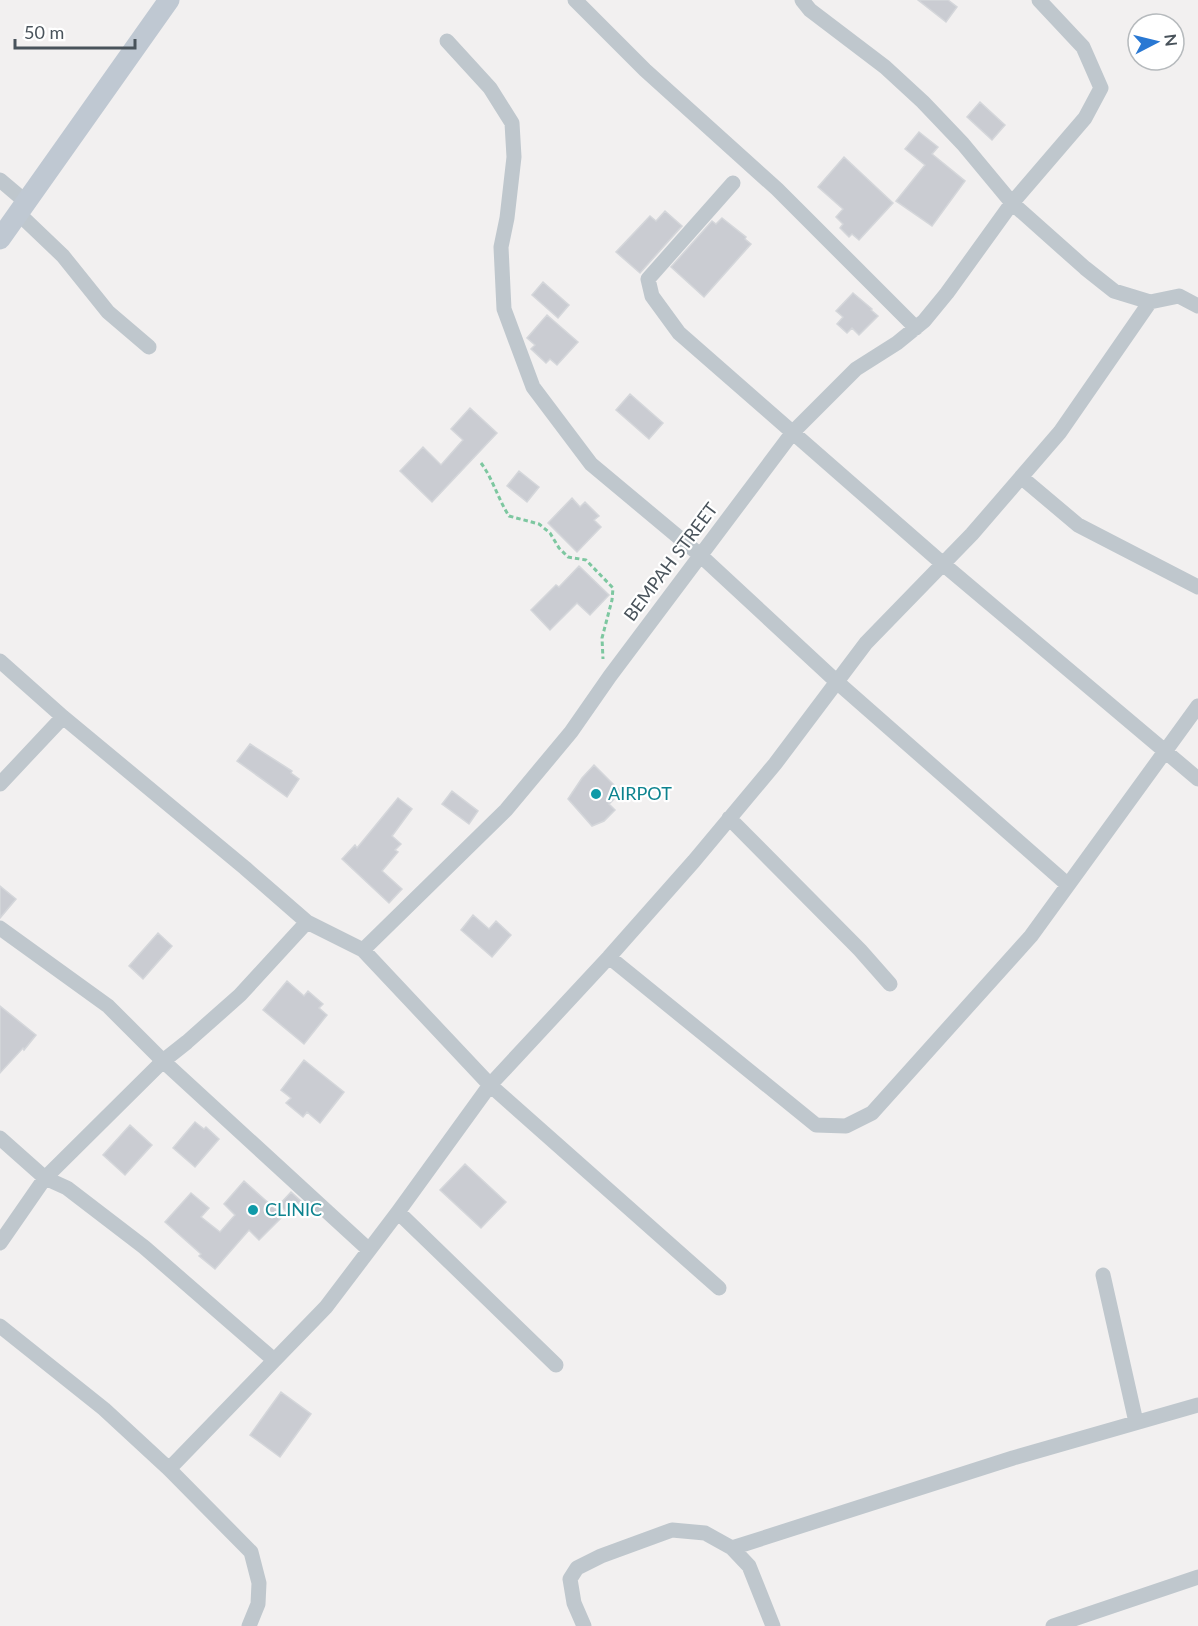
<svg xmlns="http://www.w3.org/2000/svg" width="1198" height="1626" viewBox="0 0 1198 1626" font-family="Lato,sans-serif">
<rect width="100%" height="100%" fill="#f2f0f0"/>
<path fill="#caccd2" stroke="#d4d6da" stroke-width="1.5" d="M918,0H948L957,7L946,22Z
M980,102L1005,125L992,140L967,117Z
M919,132L938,147L932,154L965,181L932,226L896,201L925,165L905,149Z
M844,157L893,203L859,240L852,234L849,237L840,228L843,224L836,217L843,209L818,187Z
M665,211L682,226L640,273L616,252L650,216L656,221Z
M722,218L746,237L745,239L751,244L704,297L671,267L712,221L716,224Z
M543,282L569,305L558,318L532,295Z
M853,293L872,309L871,310L878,316L859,335L852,328L847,333L837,324L843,317L836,311Z
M547,315L578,342L557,365L550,359L546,363L531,349L535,345L527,338Z
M630,394L663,423L649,439L616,410Z
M470,408L497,433L432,502L400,471L423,447L441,465L463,440L451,429Z
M519,471L539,487L527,502L507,486Z
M572,498L580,507L585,502L599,516L594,520L601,527L577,552L548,523Z
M579,566L609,595L590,615L577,603L550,630L531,610L556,585L559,587Z
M250,744L292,771L291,773L299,779L287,797L237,761Z
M594,765L621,792L609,804L615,810L604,821L592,826L568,799L582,778Z
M452,791L478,811L469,824L442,804Z
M398,798L412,809L392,836L401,844L395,850L398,852L382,871L402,889L389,903L342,859L355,845L357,848Z
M0,886L16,899L0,918Z
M473,915L489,929L496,921L511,935L492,957L461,930Z
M158,933L172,946L143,979L129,966Z
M287,981L304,996L308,991L323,1004L319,1008L327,1015L304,1044L263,1010Z
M0,1006L36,1035L24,1050L23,1048L0,1073Z
M304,1060L344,1092L320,1123L307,1112L303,1117L286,1103L291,1098L281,1090Z
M195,1122L204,1129L206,1127L219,1139L195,1167L173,1148Z
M130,1125L152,1145L125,1175L103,1155Z
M465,1164L506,1202L481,1228L440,1190Z
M244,1181L283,1216L259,1240L249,1230L215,1269L199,1256L201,1254L165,1222L191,1193L209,1208L201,1217L220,1232L235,1215L224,1204Z
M291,1192L301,1201L289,1214L279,1205Z
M281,1392L311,1414L280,1457L250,1435Z"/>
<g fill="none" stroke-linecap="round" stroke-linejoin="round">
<path stroke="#7dc7a0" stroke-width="3" stroke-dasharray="4.5 3" stroke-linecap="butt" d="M481,463C493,479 498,499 509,516L539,524L550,533L559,548L568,557L586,560L613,588L612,600L602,638L603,659"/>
<path stroke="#bfc7cd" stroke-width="15" d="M575,0L645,70L777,189L916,328
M802,0L810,10L885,67L923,102L963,144L1012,203L1085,268L1114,291L1150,302L1179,296L1198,306
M447,41L490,88L512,123L514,157L507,218L501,247L504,309L533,387L591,464L700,555L837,682L1068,885
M0,180L26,202
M733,183L648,279L652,296L679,333L943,564L1198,779
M18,213L63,256L108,312L149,347
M1021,477L1078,525L1198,587
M0,661L63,717L245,868L307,922L363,950L490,1085L719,1288
M0,784L63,717
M729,818L860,950L890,984
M0,928L108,1006L163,1061L369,1250
M363,950L506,810L571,732L610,676L793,432L856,369L897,343L924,321L947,293L1012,203L1085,118L1101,88L1083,47L1039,0
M609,957L816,1125L846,1126L872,1113L1031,936L1198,706
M0,1138L45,1178L67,1188L144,1247L274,1360
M398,1212L556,1365
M0,1243L45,1178L163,1061L187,1042L240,995L307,922
M1103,1275L1136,1422
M0,1326L104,1409L169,1469L251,1552L259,1583L258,1604L249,1626
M169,1469L326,1307L398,1212L490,1085L609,957L694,861L775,764L866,643L972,534L1060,432L1150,302
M732,1548L1013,1458L1198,1405
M584,1626L574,1603L570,1579L577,1568L601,1556L672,1530L705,1533L732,1548L749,1566L773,1626
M1053,1626L1198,1577"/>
<path stroke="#bfc8d2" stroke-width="21" d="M0,239L169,0"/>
</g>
<g fill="#0f9aa8" stroke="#fff" stroke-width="2">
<circle cx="596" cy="794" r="6"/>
<circle cx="253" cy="1210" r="6"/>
</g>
<g text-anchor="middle" stroke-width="4.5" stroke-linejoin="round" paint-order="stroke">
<g font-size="18" fill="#49535b" stroke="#fff">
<text transform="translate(671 562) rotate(-53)" y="6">BEMPAH STREET</text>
</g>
<g font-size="18" fill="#0d838f" stroke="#fff" text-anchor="start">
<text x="608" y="800">AIRPOT</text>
<text x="265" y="1216">CLINIC</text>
</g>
</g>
<g transform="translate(1156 42) rotate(83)"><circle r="28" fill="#ffffff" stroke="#b6babd" stroke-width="1.5"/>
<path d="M0-4.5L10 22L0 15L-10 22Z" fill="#2978d3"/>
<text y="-9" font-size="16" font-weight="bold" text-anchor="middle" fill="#49535b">N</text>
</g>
<path d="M15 39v9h120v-9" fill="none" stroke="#49535b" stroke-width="3"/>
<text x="24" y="39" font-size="18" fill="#49535b" stroke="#ffffff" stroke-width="4.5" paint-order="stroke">50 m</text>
</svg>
